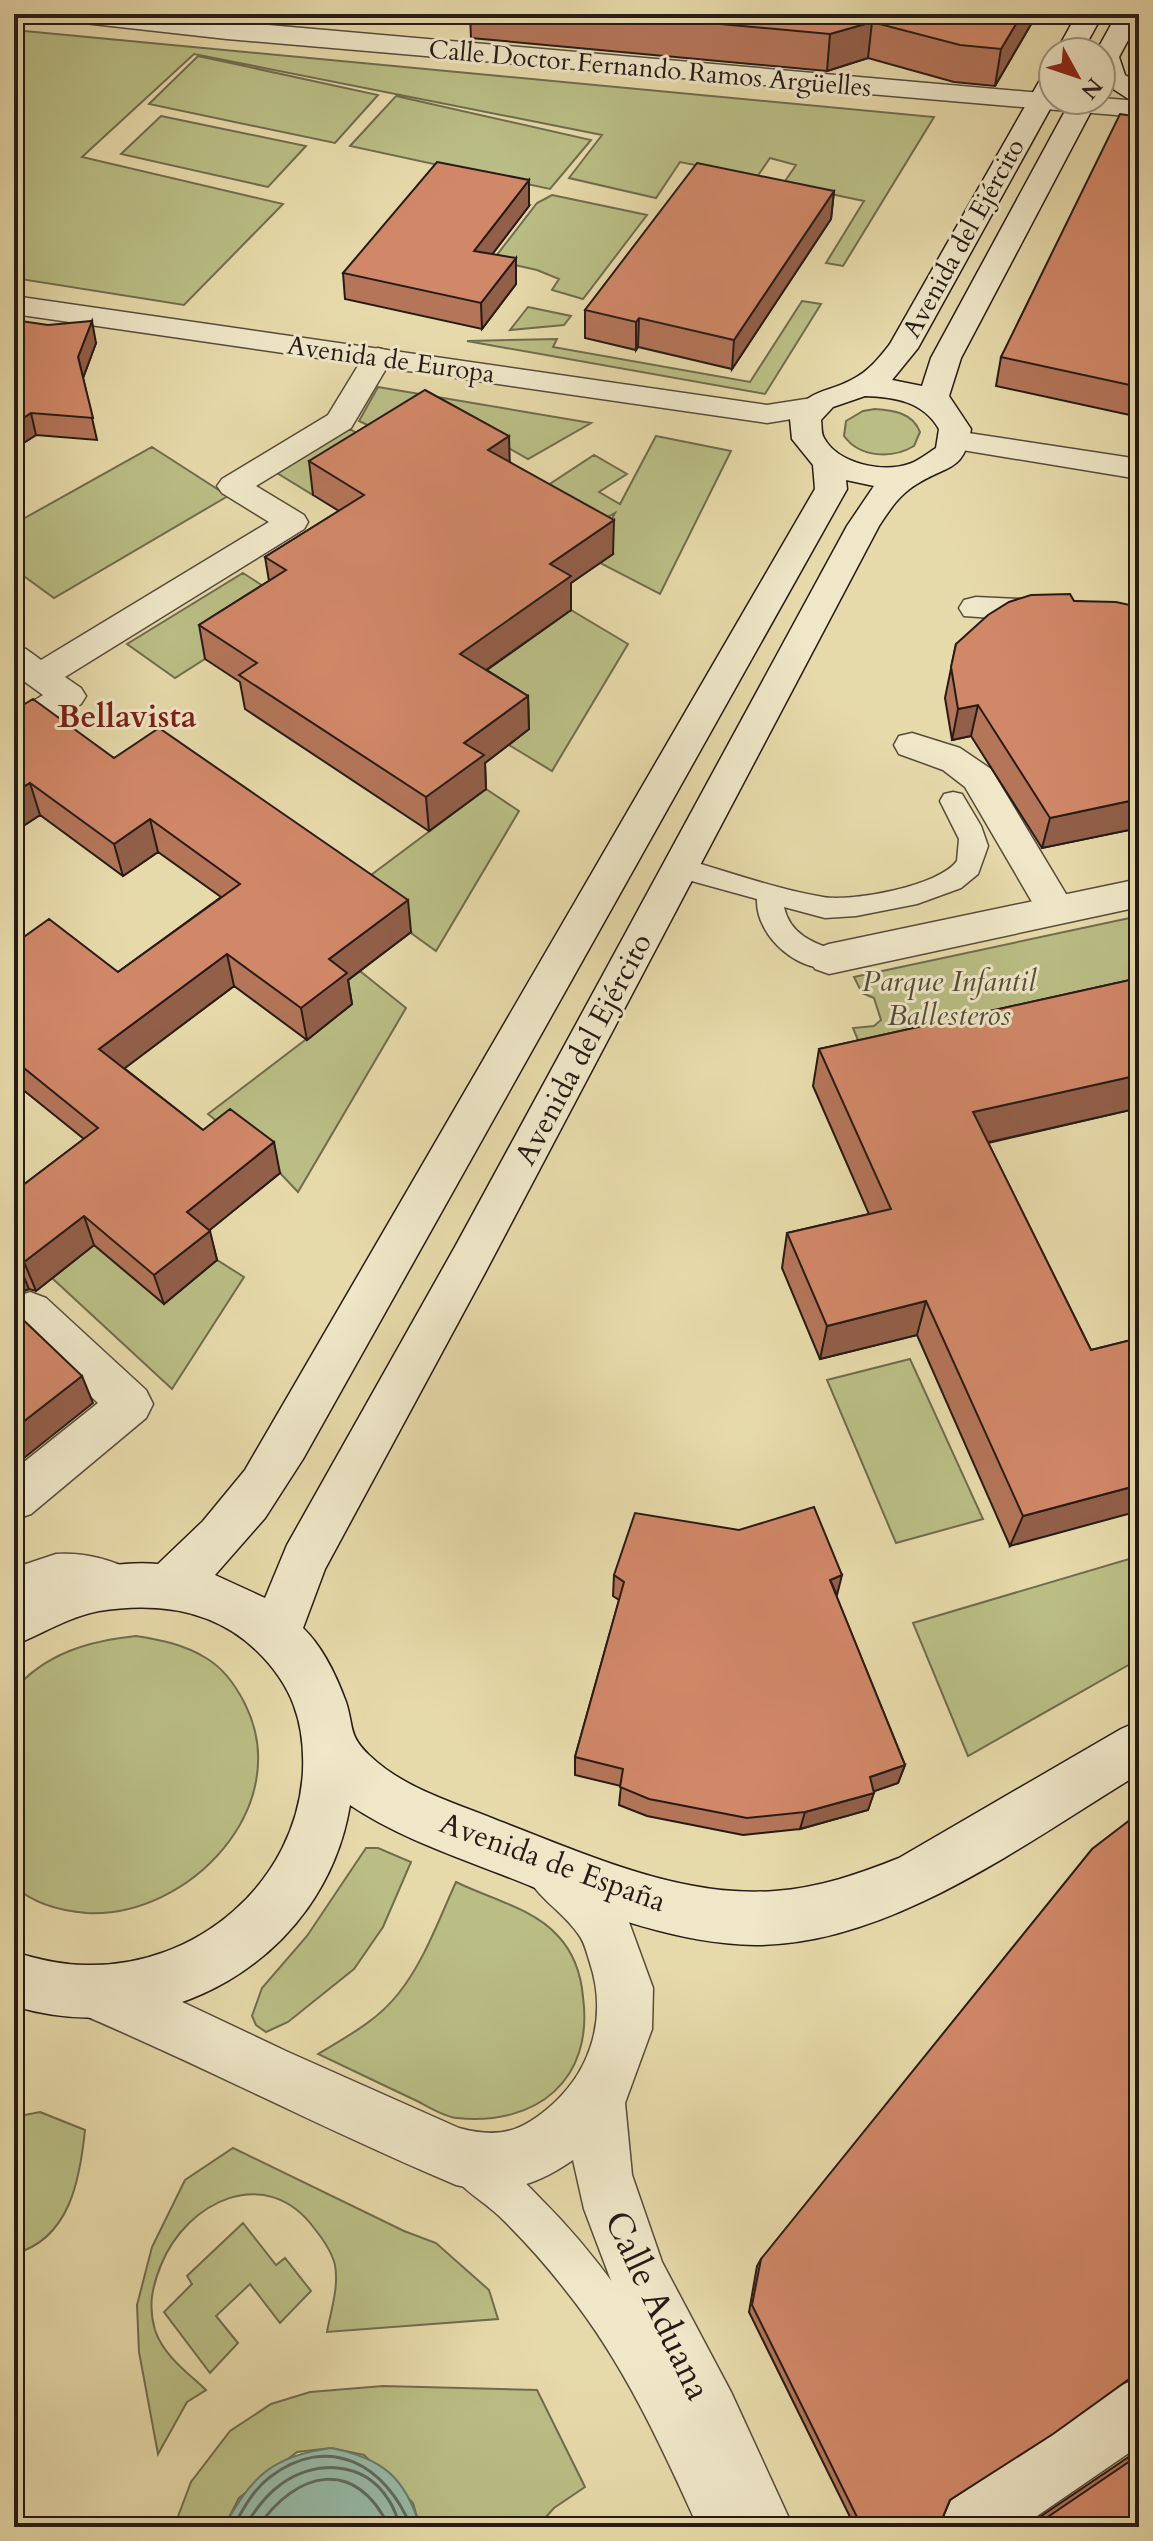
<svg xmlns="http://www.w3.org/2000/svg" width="1153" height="2541" viewBox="0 0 1153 2541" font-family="Cardo,serif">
<rect width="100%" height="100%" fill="#e7daaa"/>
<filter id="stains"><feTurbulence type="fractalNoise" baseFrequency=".0025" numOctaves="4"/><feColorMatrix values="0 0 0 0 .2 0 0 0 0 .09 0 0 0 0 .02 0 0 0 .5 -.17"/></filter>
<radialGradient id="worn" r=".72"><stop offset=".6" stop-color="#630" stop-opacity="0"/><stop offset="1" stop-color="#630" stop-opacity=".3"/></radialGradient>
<path fill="#babe85" stroke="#706c4e" stroke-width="2" d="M14,30L934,117L843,266L826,263L864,201L783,184L796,165L770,158L757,177L680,162L656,198L569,178L602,135L194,54L82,157L283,204L184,305L14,278Z
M198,56L378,95L335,143L149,104Z
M396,96L591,140L550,189L350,146Z
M161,116L306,146L268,187L121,154Z
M552,195L647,215L583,299L552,290L559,279L537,270L493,260L537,203Z
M802,301L821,304L765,394L467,341L557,339L553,347L750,382Z
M528,307L571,316L564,325L510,330Z
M378,387L591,423L528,459L484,434L376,429L359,421Z
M875,409C893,410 913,413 920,432L914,446C892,459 860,458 844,436L846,421L863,411Z
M350,429L385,450L313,495L277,473Z
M656,436L731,451L660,594L600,563L613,554L598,546L615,513L582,531L524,501L594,455L627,474L599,492L620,504Z
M152,447L228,496L54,598L14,569V524Z
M243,573L291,604L175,678L127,644Z
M571,610L628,644L552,771L509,745L529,729L462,687Z
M486,789L519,811L436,951L351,890Z
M1139,916V998L865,1057L853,1028L874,1026L881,1020L874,998L862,993L854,977Z
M360,971L406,1008L298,1192L280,1173L208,1114L351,1005L334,991Z
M94,1245L163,1303L217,1260L244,1277L172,1389L52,1278Z
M910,1359L983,1519L896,1543L827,1380Z
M1139,1556V1659L968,1756L913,1623Z
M136,1636C161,1640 183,1644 206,1658C223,1668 236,1686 245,1704C296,1806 189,1918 87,1913C61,1911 34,1904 14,1886V1690C46,1653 89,1641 136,1636Z
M366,1848H378L411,1862L383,1927L354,1969L288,2022L266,2032L256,2025L252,2016L262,1988L307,1936Z
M456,1882C488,1898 533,1908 558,1936C573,1952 581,1974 583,1997C594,2080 537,2126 457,2118C444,2117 429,2107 417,2101C384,2085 351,2070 318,2054C346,2037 377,2021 398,1994C424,1962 439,1919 456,1882Z
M40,2112L85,2130C80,2179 70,2239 14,2254V2117Z
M233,2148L404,2231L436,2243L489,2290L498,2319L327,2332C331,2310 339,2287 335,2265C332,2252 322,2238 314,2228C266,2163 187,2201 161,2265C152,2287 148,2306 155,2330C163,2355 188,2373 206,2390L187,2402L158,2454L139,2352L137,2305L152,2247L185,2180Z
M243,2223L276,2265L285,2258L311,2291L280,2323L250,2284L216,2316L238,2343L210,2373L164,2312L192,2284L187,2276Z
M383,2386L537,2390L585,2487L554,2508L537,2527H420L413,2503L364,2455L331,2448L297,2452L239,2498L224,2527H174L191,2482L230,2431L271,2404L310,2392Z"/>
<path fill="#97bba8" stroke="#6a7b6e" stroke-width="2" d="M331,2448C381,2458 405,2476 420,2527H224C251,2476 273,2456 331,2448Z"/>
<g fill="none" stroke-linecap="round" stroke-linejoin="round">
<path stroke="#5f6b60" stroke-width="3" d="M233,2527C243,2509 253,2490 270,2477C329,2432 386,2465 411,2527
M244,2527C255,2511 265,2496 280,2485C314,2459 364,2461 388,2499C394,2507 397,2518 401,2527
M258,2527C297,2470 356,2457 389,2527"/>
<defs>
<path id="service" d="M953,792L962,794L981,826L988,846L978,874L961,888L917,904L856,916L825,918L784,907C790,935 814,943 839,952L843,959L839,966C803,978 755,937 757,899L670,875L666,868L670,861L680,858C727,871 775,889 823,897C853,902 939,886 957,861L959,839L940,801L944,794Z
M56,1554C86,1552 110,1560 138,1572L143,1583L138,1594L125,1599C78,1581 60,1584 14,1601V1568Z
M468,2143C495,2154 520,2177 540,2198C632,2289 696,2408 745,2527H698C662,2447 623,2362 567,2292C546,2265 523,2239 498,2215C480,2198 457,2188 447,2164L453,2149Z"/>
<path id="pedestrian" d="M378,348L389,351L393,357L351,428L256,486L304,515L308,522L304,529L65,677L81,688L86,696L81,704L27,738L14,741V713L43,695L14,674V646L26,649L41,660L269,522L222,493L217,486L222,479L328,415L367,351Z
M976,597L1083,602L1139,616V638L1083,624L964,616L959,608L964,600Z
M912,733L960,748L991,769L1075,909L1070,919L1056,923L1042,919L965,787L943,770L899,754L894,745L899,736Z
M30,1292L46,1298L146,1390L153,1404L146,1418L31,1514L14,1520V1470L98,1403L28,1337L14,1342V1298Z"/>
<path id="minor" d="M62,14H143L1053,94V100L1101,98L1139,101V117L227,39L75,22L66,19Z
M955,431L1139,459V479L944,447L939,440L944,433Z
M1139,879V907L829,974L815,969L809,959L815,949L829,944Z
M551,1844L570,1851L622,1903L653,1988L652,2029L625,2103L632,2175L662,2262L731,2392L793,2527H730L618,2299L584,2209L573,2160C534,2187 501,2196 456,2185C327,2131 204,2066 76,2012L68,1993L76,1974L95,1966L140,1982L288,2052L459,2128C500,2139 522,2132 554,2103C593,2067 607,2014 590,1963C587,1954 585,1943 579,1935C562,1910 536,1898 524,1870L532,1851Z
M1139,2378V2446L1021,2527H934L943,2505L1044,2440L1117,2387Z"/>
<path id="tertiary" d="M14,296L767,405L812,398L823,400L828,407L823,414L767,423L14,314Z"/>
<path id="secondary" d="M1077,14H1103L1082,52H1056Z
M1117,14H1139V20L1119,57L1125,75L1139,83V102L1130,100L1101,81V52H1096Z
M1053,72L1055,100L918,348L892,380L922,386L931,358L1071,100H1097L961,358L949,396L971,429C964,472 949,464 917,484C900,494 890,509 879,526L486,1271L325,1569L303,1628C322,1646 337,1677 346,1702C354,1727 348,1735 369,1755C404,1789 456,1803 499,1821C586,1854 680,1898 775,1891C818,1888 859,1874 899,1858L1121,1729L1139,1721V1774C1028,1841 890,1946 755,1945C679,1944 603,1915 533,1887C473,1862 405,1842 350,1805C324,1961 162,2051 14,2006V1952C37,1959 61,1965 86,1965C196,1968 297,1883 303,1771C305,1722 292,1685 257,1651C214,1609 156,1602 99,1611C68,1617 42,1634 14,1645V1597C59,1575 108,1560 158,1564L203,1521L245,1470L815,489L813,465L792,439L790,419C812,386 824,395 853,379C869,371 879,358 890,344L1040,80L1044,74ZM865,396C894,397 923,401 939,429L936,448C928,453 918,461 909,464C883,473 838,464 824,438C821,434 822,426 821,420L833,407ZM846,480L874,486L847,526L456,1245L287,1545L265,1598L215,1575L265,1518L303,1459L847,489Z"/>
</defs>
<use href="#service" stroke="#574b3c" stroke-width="3"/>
<use href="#pedestrian" stroke="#574b3c" stroke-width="3"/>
<use href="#minor" stroke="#574b3c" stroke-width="3"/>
<use href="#tertiary" stroke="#574b3c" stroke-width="3"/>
<use href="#secondary" stroke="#271b17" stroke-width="3"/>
<use href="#service" fill="#efe7c8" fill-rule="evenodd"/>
<use href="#pedestrian" fill="#efe7c8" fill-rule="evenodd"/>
<use href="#minor" fill="#efe7c8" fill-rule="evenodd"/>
<use href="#tertiary" fill="#efe7c8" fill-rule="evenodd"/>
<use href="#secondary" fill="#efe7c8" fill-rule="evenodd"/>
</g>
<path fill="#b47559" stroke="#271b17" stroke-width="2" d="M470,14H1037L995,86L954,82L868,58L827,71L471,38Z
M1139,117V417L996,386L1001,357Z
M834,191L831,219L732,369L638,347L636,350L585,338V310Z
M529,206L492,254L516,284L482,329L345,299L343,273Z
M14,320L96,343L83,378L97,440L36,435L14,449Z
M309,461L510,462L613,554L571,583V610L487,670L528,696L529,729L485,763L486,789L429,831L245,709L240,682L205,659L199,625L269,581L265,557L339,511L313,495Z
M1074,601L1139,607V828L1042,848L971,736L952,740L945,698L956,644Z
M14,708L114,758L411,932L348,980L352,1004L307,1040L234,986L124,1068L203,1130L280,1173L209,1230L217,1260L164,1304L94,1245L36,1291L29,1289L14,1295V1192L84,1139L17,1085L14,1087V944L118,972L221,897L158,852L123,876L40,815L14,832Z
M1139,978V1108L988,1143L1091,1350L1139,1338L1010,1546L917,1335L820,1359L782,1268L787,1233L869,1214L813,1086L819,1049Z
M614,1575L836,1596L905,1765L898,1783L874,1791L868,1810L800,1829L743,1835L647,1816L619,1805L621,1786L575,1775V1757L619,1600L613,1596Z
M761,2259L1126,2381L950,2500L940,2524L942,2527H868L852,2521L749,2312L757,2266Z
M1139,2450V2527H1025Z"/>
<path fill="#925f49" stroke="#271b17" stroke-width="2" d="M1022,14H1037L995,86L1001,49Z
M872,22L868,58L827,71L830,34Z
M529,180V206L475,277L474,251Z
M834,191L831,219L732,369L734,340Z
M516,258V284L482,329L481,303Z
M639,318L638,347L636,350V322Z
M92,321L96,343L83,378L78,357Z
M31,413L36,435L14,449V424Z
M509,436L510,470L488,450Z
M614,520L613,554L571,583V610L462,687L460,654L550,564Z
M528,696L529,729L485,763L486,789L429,831L426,797L464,743Z
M978,705L971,736L952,740L958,709Z
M30,783L40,815L14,832V792Z
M1139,799V828L1042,848L1050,818Z
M150,819L158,852L123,876L114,844Z
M408,900L411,932L348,980L352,1004L307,1040L301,1008L329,959Z
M227,954L234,986L109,1080L99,1049Z
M1139,1075V1108L963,1148L973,1112Z
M274,1142L280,1173L195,1242L187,1212Z
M84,1216L94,1245L36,1291L24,1262Z
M210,1231L217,1260L164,1304L154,1275Z
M17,1260L29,1289L14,1295V1262Z
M926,1301L917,1335L820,1359L827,1326Z
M82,1376L93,1403L14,1466V1429Z
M1139,1485V1511L1010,1546L1023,1516Z
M842,1575L837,1595L830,1580Z
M905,1765L898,1783L863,1795L870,1777Z
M874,1793L868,1810L800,1829L805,1812Z"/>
<path fill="#d18868" stroke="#271b17" stroke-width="2" d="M611,14H1022L1001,49L960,45L872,22L830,34Z
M1120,114L1139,117V387L1001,357Z
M437,162L529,180L474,251L516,258L481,303L343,273Z
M697,163L834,191L734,340L639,318L636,322L585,310Z
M14,320L48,325L92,321L78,357L93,418L31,413L14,424Z
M425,390L509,436L488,450L614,520L550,564L571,576L460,654L528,696L464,743L484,755L426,797L239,675L257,663L199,625L286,570L265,557L364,495L309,461Z
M1070,594L1074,601L1116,602L1139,607V799L1050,818L978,705L958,709L951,667L956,644L988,615L1009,602L1031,595Z
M33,699L114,758L159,728L408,900L329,959L347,973L301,1008L227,954L99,1049L203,1130L230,1109L274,1142L187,1212L210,1231L154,1275L84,1216L24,1262L17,1260L14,1262V1192L98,1128L14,1060V970L19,967L14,963V944L49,919L118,972L240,884L150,819L114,844L30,783L14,792V708H18Z
M1139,978V1075L973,1112L1091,1350L1139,1338V1485L1023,1516L926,1301L827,1326L787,1233L891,1209L819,1049Z
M15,1312L82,1376L14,1429V1313Z
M814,1507L842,1575L830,1580L905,1765L870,1777L874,1793L805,1812L747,1818L649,1799L620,1787L623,1769L575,1757L624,1582L614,1575L635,1513L739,1530Z
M1139,1813V2376L1128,2380L1053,2434L950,2500L940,2524L942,2527H880L858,2519L752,2305L761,2259L1092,1849Z
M1139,2455V2527H1033Z"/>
<g text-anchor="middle" stroke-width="6" stroke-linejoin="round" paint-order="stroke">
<g font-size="26" fill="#271b17" stroke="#efe7c8">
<text transform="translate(650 68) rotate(5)" y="9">Calle Doctor Fernando Ramos Argüelles</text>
<text transform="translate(963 238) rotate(-61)" y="9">Avenida del Ejército</text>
<text transform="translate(391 359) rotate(8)" y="9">Avenida de Europa</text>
</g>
<g font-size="30" font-style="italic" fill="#534c38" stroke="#efe7c8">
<text x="949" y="991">Parque Infantil<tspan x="949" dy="34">Ballesteros</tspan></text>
</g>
<g font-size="30" fill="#271b17" stroke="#efe7c8">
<text transform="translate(583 1049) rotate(-62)" y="10">Avenida del Ejército</text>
<text transform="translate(553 1862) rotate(20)" y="10">Avenida de España</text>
</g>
<g font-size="32" font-weight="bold" fill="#7a1f14" stroke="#efe7c8">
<text x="127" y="727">Bellavista</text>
</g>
<g font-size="36" fill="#271b17" stroke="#efe7c8">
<text transform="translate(659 2305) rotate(65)" y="13">Calle Aduana</text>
</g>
</g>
<rect width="1153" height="2541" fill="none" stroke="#e7daaa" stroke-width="48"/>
<rect x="16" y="16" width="1121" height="2509" fill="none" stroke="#271b17" stroke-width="4"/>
<rect x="24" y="24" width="1105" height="2493" fill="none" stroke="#271b17" stroke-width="2"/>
<g transform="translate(1077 76) rotate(130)"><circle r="38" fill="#efe7c8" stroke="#9f9581" stroke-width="2"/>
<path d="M0-6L14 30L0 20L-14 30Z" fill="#8f2418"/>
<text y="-12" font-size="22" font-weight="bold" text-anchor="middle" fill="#271b17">N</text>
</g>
<rect width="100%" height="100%" filter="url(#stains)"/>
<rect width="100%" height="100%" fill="url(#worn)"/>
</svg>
